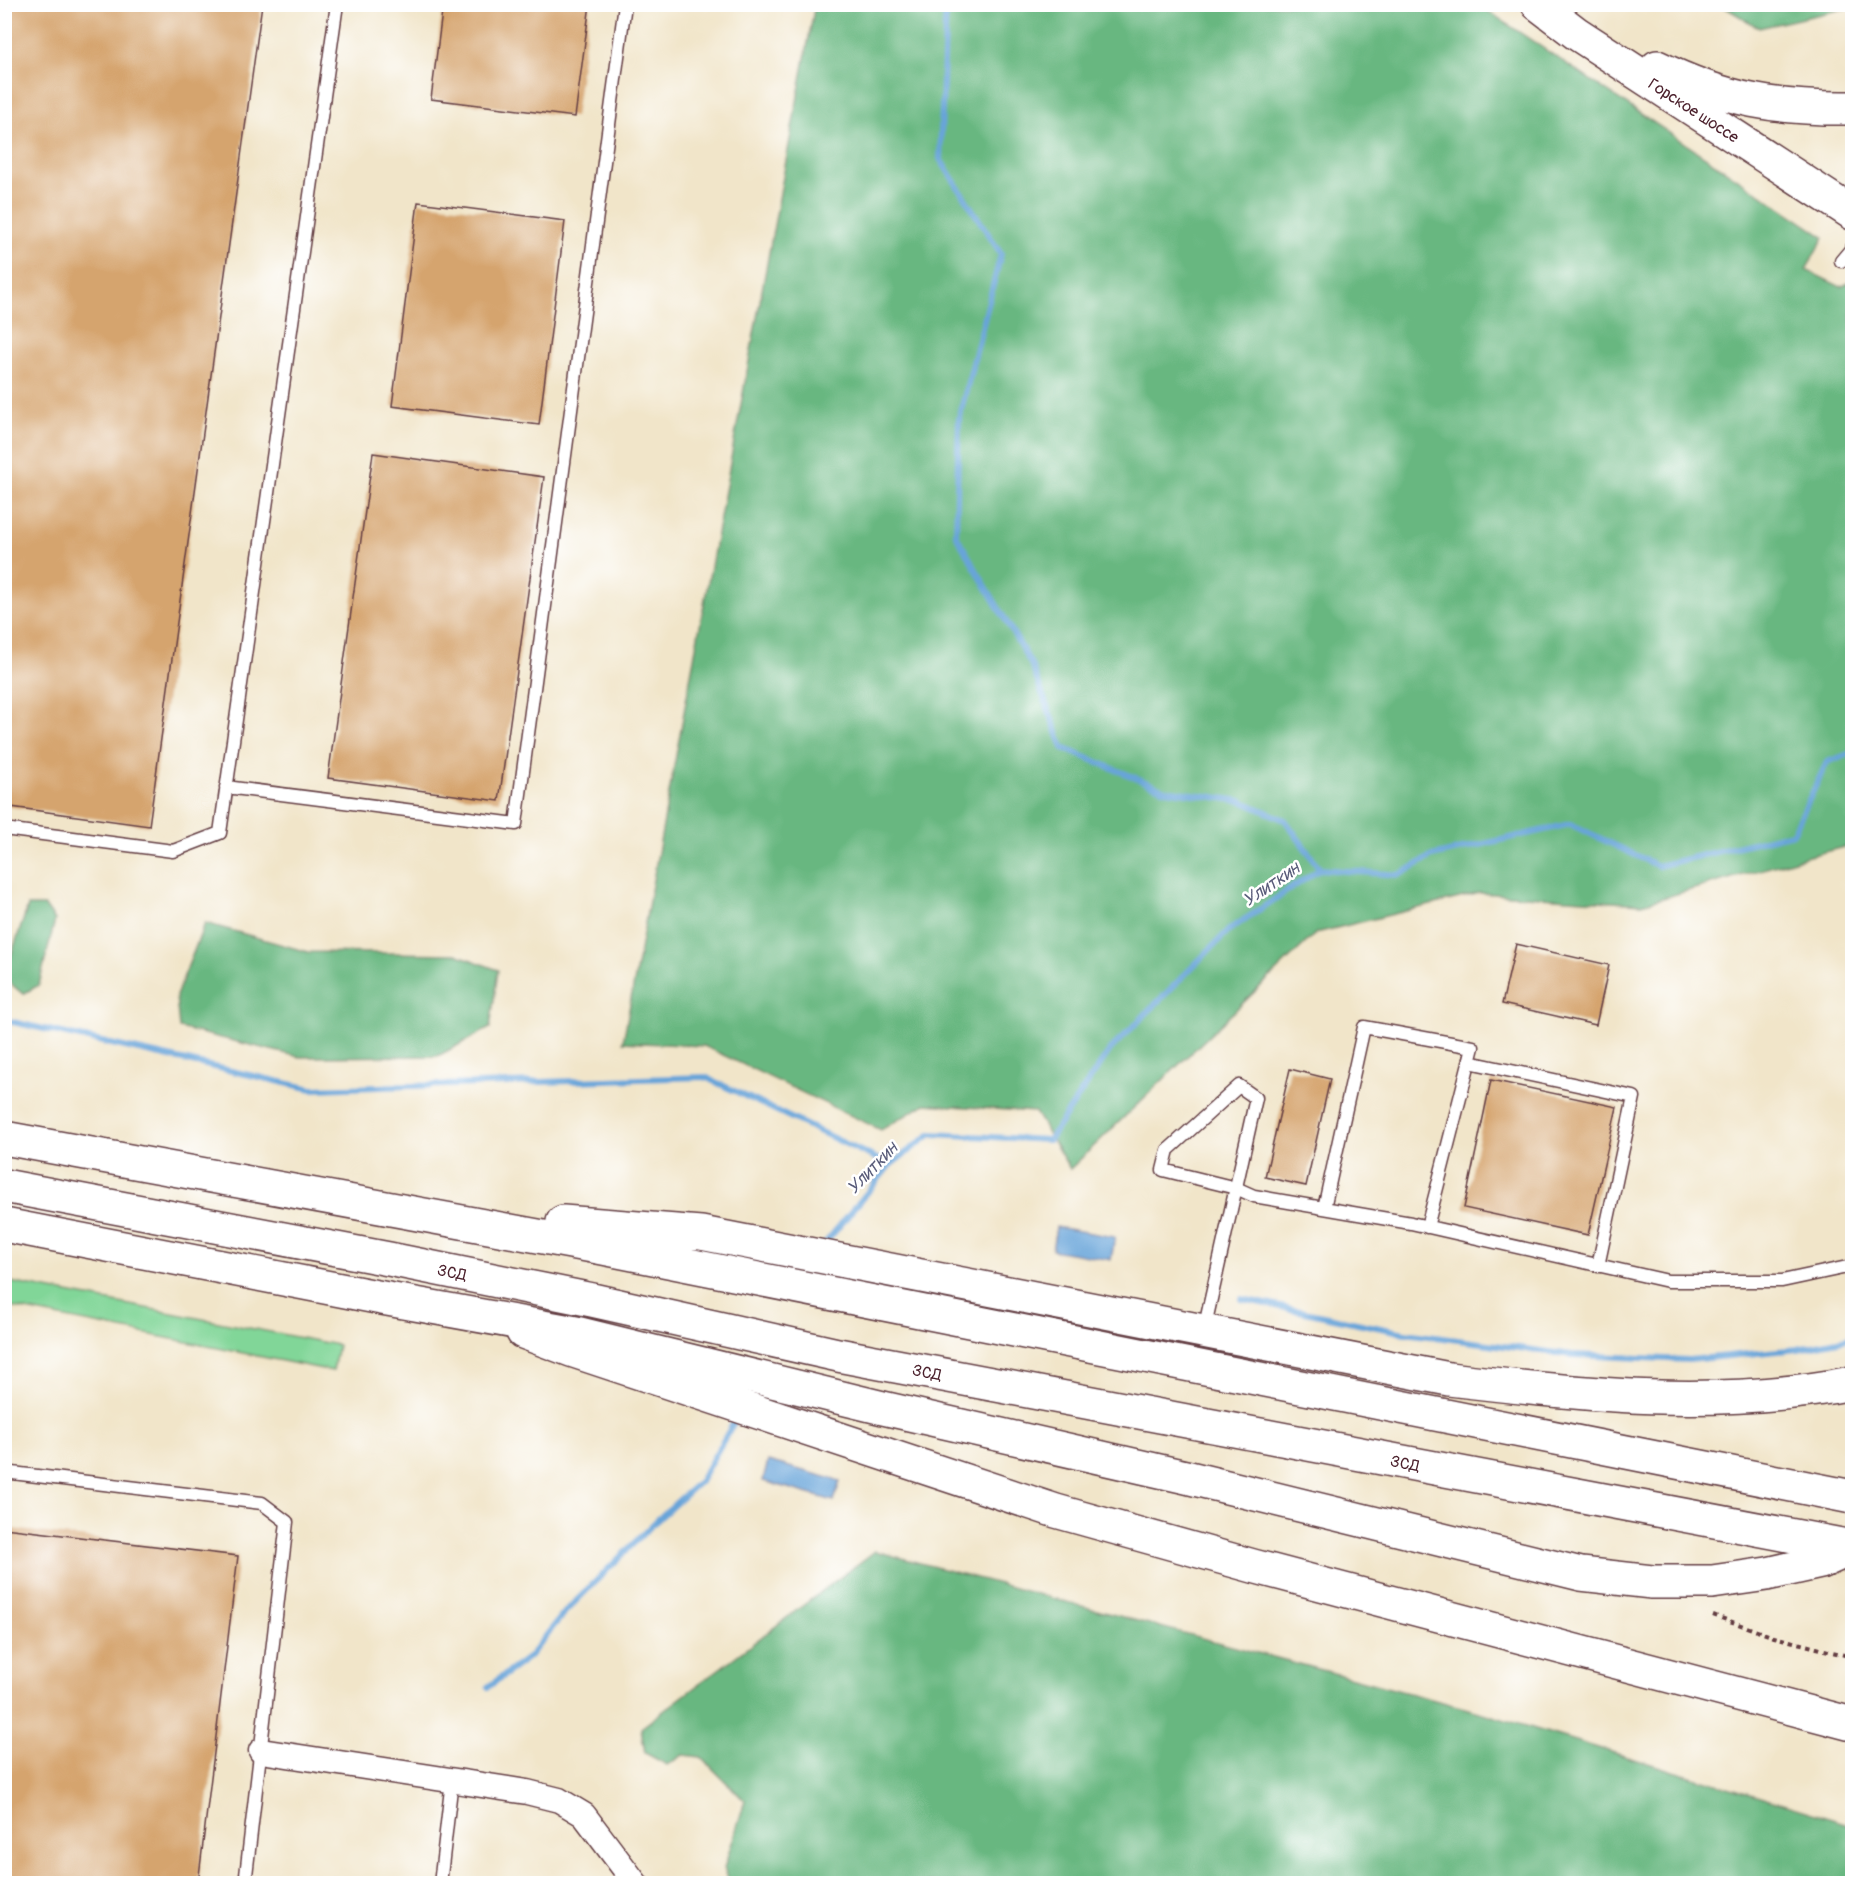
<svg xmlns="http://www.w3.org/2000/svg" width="1857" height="1888" viewBox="0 0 1857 1888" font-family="Pangolin,sans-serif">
<rect width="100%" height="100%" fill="#fff"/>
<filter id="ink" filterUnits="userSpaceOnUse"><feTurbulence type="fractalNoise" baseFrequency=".0167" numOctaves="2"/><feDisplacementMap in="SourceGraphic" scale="12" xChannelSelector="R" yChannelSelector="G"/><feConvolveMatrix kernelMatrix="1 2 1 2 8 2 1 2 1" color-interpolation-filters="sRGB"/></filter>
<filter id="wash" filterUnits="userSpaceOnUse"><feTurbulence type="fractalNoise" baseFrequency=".008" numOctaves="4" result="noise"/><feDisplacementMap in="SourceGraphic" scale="24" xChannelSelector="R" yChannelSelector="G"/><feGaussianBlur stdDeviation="1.35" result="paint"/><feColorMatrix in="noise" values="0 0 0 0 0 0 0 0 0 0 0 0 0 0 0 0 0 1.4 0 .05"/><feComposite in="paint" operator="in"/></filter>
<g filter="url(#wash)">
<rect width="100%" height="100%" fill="#f1e5c9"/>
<path fill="#81d698" stroke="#667a62" stroke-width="1.5" d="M5,1281L338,1345L333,1371L5,1306Z"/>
<path fill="#68b780" stroke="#596b56" stroke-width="1.5" d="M815,4L1479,5L1824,237L1806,270L1841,287L1852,281V845L1805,857L1642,904L1480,893L1316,933L1070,1169L1035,1112L925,1104L881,1130L704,1046L623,1042Z
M1852,4V7L1759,28L1721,5Z
M28,906H45L55,920L39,985L23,994L5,979V973Z
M205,923L308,952L456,954L498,970L490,1028L438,1056L300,1057L179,1028L176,996Z
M875,1551L1476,1711L1852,1825V1883H730L724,1868L745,1801L701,1757L683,1755L667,1765L645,1753L641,1728Z"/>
<path fill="#68a4d9" stroke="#596282" stroke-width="1.5" d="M1056,1227L1115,1237L1111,1260L1052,1250Z
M768,1461L840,1481L834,1501L763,1481Z"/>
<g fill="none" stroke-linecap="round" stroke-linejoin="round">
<path stroke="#68a4d9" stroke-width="6" d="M946,4L940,159L1001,254L959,418L956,535L1031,664L1063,748L1165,790L1241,801L1285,820L1320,869
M4,1020L312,1089L705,1077L890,1165
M822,1247L890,1165L931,1134L1049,1140L1110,1050L1229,930L1320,869L1399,875L1432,856L1570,824L1658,866L1793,833L1827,762L1852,753
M1242,1299L1405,1333L1572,1355L1689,1360L1798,1349L1852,1338
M488,1687L529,1657L565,1612L655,1522L700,1481L737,1417"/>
</g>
<g id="blocks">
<path fill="#d5a46e" d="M4,4H262L149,826L4,806Z
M443,4H590L575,117L431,99Z
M418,202L565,221L539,425L392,406Z
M373,453L544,477L499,801L328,778Z
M1516,944L1609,965L1596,1025L1502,1004Z
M1290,1069L1330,1079L1306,1186L1265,1177Z
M1491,1080L1617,1107L1588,1235L1464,1208Z
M4,1528L238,1556L198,1884H4Z"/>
</g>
</g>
<g filter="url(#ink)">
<use href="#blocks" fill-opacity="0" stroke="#633d43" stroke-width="1.5"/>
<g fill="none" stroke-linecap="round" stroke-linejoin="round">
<defs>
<path id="service" d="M1841,261L1852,248
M226,787L516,824L625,4
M4,829L173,851L220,833L337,4
M1469,1062L1634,1097L1598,1266
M1324,1208L1364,1027L1473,1047L1427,1227
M1204,1330L1256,1098L1239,1086L1168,1150L1163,1170L1236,1188L1254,1196L1411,1223L1668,1281H1782L1852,1266
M4,1472L262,1503L287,1522L245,1884
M440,1884L452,1780"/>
<path id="minor" d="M261,1751L527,1792L559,1800L584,1815L636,1884"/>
<path id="secondary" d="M1538,4L1576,33L1852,213
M1657,67C1725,100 1778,109 1852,108
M523,1332L571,1350L1056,1511L1253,1566L1852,1724"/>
<path id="motorway" d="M4,1138L598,1247L1852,1497
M4,1186L389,1259L592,1300L838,1355L1852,1547
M563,1222L701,1233L1449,1379C1583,1395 1719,1409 1852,1383
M4,1225L382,1298L576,1333L883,1408L1186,1477L1581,1574L1652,1582H1712L1767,1574L1821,1562L1852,1548"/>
</defs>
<use href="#service" stroke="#633d43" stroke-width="15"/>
<use href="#minor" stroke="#633d43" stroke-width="27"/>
<use href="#secondary" stroke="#633d43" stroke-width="36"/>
<use href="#motorway" stroke="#633d43" stroke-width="36"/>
<path stroke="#633d43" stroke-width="4" stroke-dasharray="4.5 4.5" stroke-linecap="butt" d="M1713,1615L1774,1637L1852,1657"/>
<use href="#service" stroke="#fff" stroke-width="12"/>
<use href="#minor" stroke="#fff" stroke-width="24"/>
<use href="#secondary" stroke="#fff" stroke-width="33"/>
<use href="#motorway" stroke="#fff" stroke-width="33"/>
</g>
</g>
<g text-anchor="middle" stroke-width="5" stroke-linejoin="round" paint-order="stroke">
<g font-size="16" fill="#4a1f2b" stroke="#fff">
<text transform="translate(1694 110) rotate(33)" y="6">Горское шоссе</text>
<text transform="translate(452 1272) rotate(11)" y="6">ЗСД</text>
<text transform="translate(927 1372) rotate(11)" y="6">ЗСД</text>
<text transform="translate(1405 1463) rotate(11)" y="6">ЗСД</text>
</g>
<g font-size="18" font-style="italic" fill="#585b79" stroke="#fff">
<text transform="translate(1271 884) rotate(-34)" y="6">Улиткин</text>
<text transform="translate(872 1168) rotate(-46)" y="6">Улиткин</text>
</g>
</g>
<rect width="1857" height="1888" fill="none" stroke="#fff" stroke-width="24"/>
</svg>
